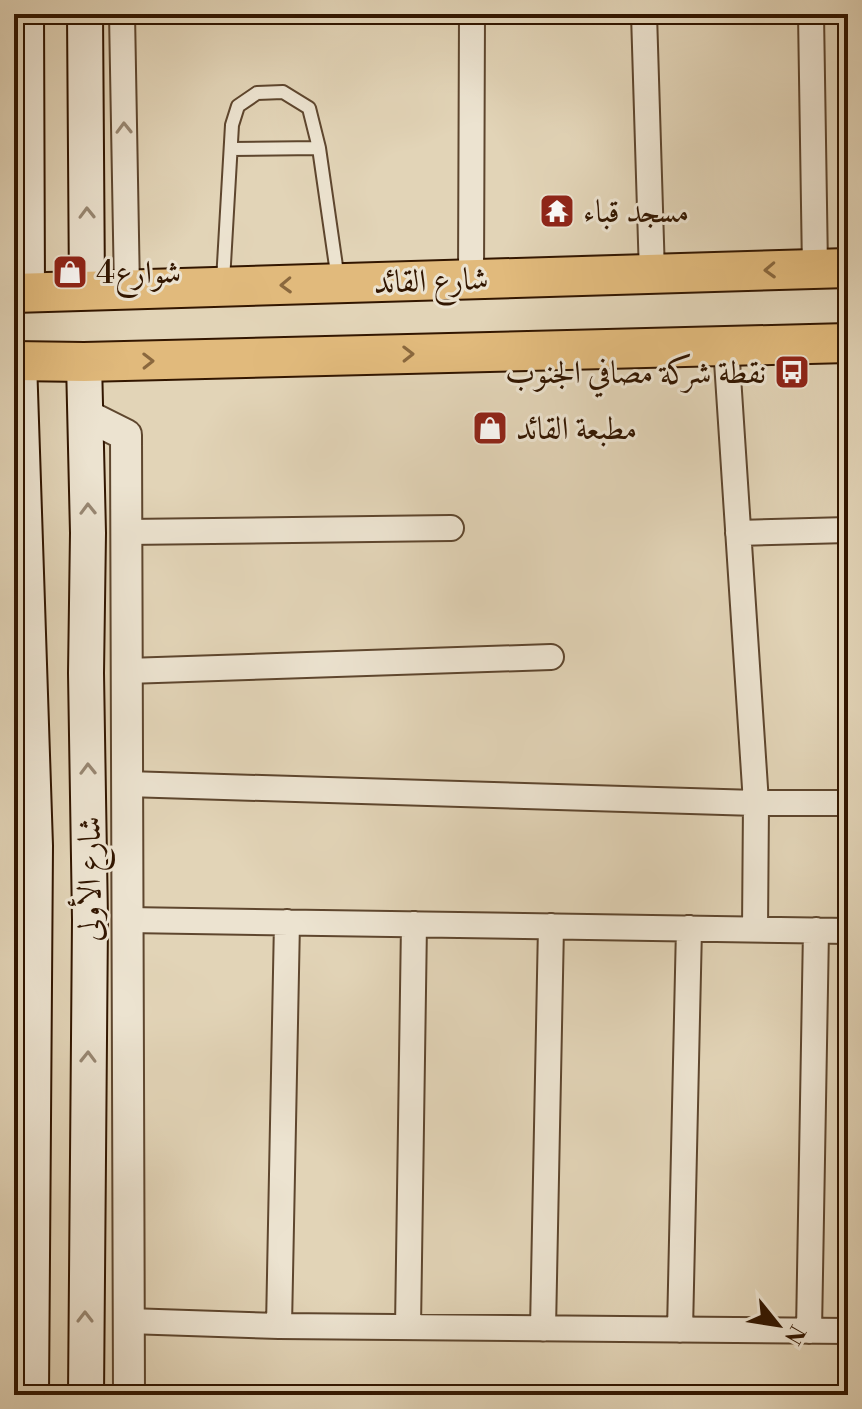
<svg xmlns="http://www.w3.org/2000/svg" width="862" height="1409" viewBox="0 0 862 1409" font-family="'Libre Bodoni',Amiri,serif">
<rect width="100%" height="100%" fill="#e2d4b7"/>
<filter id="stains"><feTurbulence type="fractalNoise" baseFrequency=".0025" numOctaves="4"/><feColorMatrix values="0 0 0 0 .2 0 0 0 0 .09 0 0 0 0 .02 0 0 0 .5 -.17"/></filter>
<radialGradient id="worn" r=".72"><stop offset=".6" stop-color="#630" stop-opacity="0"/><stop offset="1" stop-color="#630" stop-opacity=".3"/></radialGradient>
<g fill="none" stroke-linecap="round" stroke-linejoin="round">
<defs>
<path id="service" d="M231,149L319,148
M223,281L232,125L238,106L257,93L283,92L309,108L319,148L338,280"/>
<path id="minor" d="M122,14L127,290
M644,14L652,274
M811,14L815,268
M471,279L472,14
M726,346L756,803L755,929
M126,532L451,528
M738,533L848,530
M127,671L551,657
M127,784L756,803H848
M127,920L848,931
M128,1321L279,1326L848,1331
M279,1326L287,922
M408,1327L414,924
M543,1329L551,926
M680,1330L689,928
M809,1331L816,930"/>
<path id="tertiary" d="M86,415L126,435L129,1395"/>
<path id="secondary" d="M26,14L27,293
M85,14L87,291
M19,361L35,846L31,1395
M84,362L88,533L86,673L90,920L86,1395"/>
<path id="primary" d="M14,293L848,268
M14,361L84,362L848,343"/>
</defs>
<use href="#service" stroke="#5e462e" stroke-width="16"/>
<use href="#minor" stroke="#5e462e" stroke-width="28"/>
<use href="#tertiary" stroke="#5e462e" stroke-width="34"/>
<use href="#secondary" stroke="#321600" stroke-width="38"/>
<use href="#primary" stroke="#321600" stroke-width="42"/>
<use href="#service" stroke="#ece3d0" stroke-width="12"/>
<use href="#minor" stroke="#ece3d0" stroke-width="24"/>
<use href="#tertiary" stroke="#ece3d0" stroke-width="30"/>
<use href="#secondary" stroke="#ece3d0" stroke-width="34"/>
<use href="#primary" stroke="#e1ba7c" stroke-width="38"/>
</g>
<defs><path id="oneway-chevron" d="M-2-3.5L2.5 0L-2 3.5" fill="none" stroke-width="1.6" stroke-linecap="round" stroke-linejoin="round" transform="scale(2)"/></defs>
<g stroke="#988772">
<use href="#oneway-chevron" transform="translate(124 128) rotate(-91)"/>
<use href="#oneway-chevron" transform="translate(87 213) rotate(-91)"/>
<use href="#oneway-chevron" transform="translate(88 509) rotate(-91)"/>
<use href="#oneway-chevron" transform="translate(88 769) rotate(-91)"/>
<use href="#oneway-chevron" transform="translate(88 1057) rotate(-89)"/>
<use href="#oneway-chevron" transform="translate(85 1317) rotate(-90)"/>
</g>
<g stroke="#8a683e">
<use href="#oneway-chevron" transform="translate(770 270) rotate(178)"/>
<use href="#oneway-chevron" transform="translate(286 285) rotate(178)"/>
<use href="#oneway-chevron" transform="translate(408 354) rotate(-1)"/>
<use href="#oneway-chevron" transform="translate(148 361) rotate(-1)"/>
</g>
<defs>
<symbol id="temple-square" viewBox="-11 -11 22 22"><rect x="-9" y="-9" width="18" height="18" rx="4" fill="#8f2418" stroke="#ece3d0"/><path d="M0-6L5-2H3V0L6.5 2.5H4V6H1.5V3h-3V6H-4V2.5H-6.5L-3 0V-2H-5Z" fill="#fff"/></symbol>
<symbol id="shop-square" viewBox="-11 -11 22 22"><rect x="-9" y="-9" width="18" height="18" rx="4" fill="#8f2418" stroke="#ece3d0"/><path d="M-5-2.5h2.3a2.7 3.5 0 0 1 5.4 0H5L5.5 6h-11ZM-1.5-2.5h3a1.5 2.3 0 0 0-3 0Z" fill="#fff"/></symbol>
<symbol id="bus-square" viewBox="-11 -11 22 22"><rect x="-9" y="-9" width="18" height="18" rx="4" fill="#8f2418" stroke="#ece3d0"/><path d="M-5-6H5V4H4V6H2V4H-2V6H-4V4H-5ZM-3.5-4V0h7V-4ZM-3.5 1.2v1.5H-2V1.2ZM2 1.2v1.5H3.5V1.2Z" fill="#fff"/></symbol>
</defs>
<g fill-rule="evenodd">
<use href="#temple-square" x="537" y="191" width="40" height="40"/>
<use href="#shop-square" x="50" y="252" width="40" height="40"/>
<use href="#bus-square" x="772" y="352" width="40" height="40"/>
<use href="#shop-square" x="470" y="408" width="40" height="40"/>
</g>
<g text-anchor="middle" stroke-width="6" stroke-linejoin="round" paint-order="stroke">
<g font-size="32" fill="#321600" stroke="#ece3d0" text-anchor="start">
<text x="583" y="222">مسجد قباء</text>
<text x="96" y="283">4شوارع</text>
<text x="766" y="383" text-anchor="end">نقطة شركة مصافي الجنوب</text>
<text x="516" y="439">مطبعة القائد</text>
</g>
<g font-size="32" fill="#321600" stroke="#ece3d0">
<text transform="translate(431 280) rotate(-2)" y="11">شارع القائد</text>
<text transform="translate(89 879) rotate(-90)" y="11">شارع الأولى</text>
</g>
</g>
<rect width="862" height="1409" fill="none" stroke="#e2d4b7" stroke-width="48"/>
<rect x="16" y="16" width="830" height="1377" fill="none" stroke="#321600" stroke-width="4"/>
<rect x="24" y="24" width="814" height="1361" fill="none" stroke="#321600" stroke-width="2"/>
<g transform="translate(778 1325) rotate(120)" stroke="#ece3d0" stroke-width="6" paint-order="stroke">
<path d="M0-6L14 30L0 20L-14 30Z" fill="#321600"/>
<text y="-12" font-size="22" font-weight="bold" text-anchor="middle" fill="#321600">N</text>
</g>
<rect width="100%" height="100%" filter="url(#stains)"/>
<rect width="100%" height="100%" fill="url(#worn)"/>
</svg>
